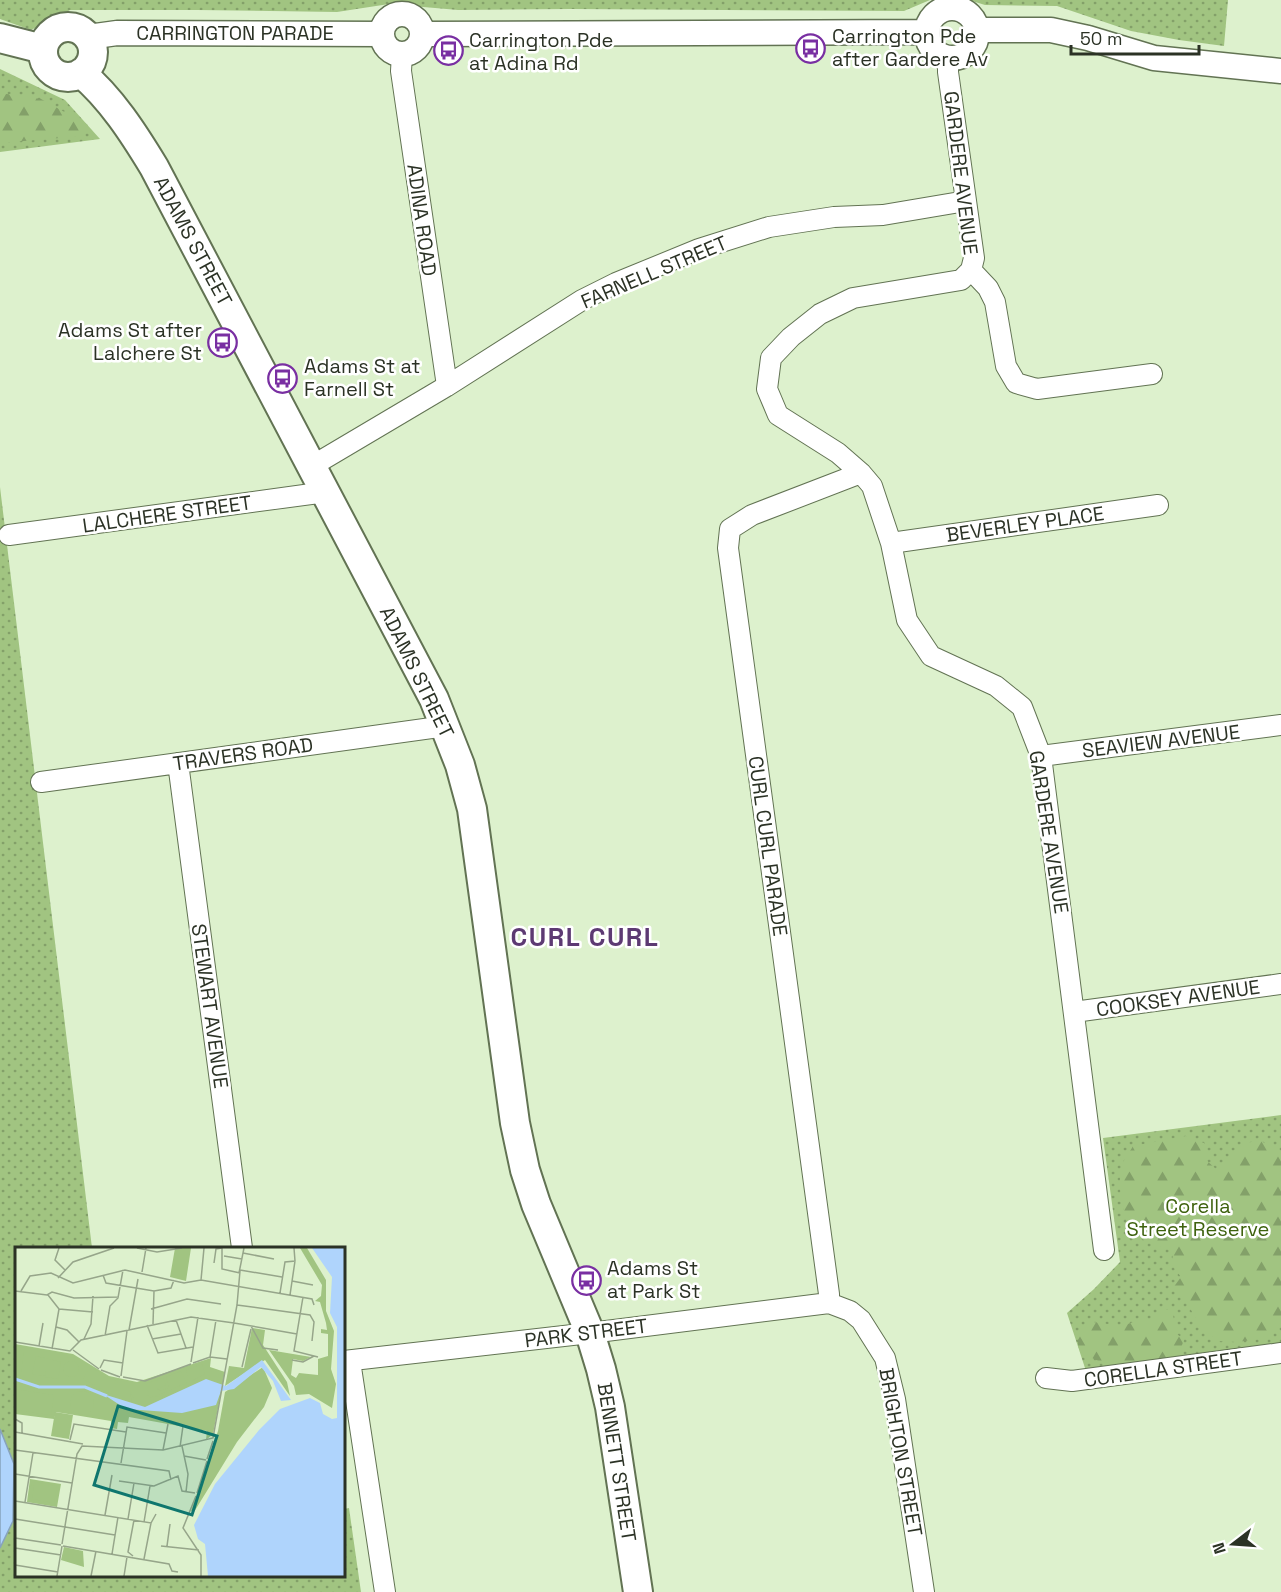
<svg xmlns="http://www.w3.org/2000/svg" width="1281" height="1592" viewBox="0 0 1281 1592" font-family="'Space Grotesk',sans-serif">
<defs>
<pattern id="grass-dots" width="8" height="8" patternUnits="userSpaceOnUse" patternTransform="scale(1.5)"><rect width="8" height="8" fill="#a1c481"/><path d="M2 2h.1M6 6h.1" fill="none" stroke="#83a069" stroke-width="1.8" stroke-linecap="round"/></pattern>
<pattern id="forest-firs" width="22" height="20" patternUnits="userSpaceOnUse" patternTransform="scale(1.5)"><rect width="22" height="20" fill="#a1c481"/><path d="M5 1l3.5 6h-7zM16 11l3.5 6h-7z" fill="#83a069"/></pattern>
</defs>
<rect width="100%" height="100%" fill="#ddf1cd"/>
<path fill="url(#grass-dots)" d="M0,0H930L904,11L570,9L458,10L389,4L337,12L197,10H70L31,30L0,19Z
M969,0H1228L1224,46L1179,40L1131,31L1057,6L985,5Z
M0,69L65,100L100,139L0,152Z
M0,487L92,1248H16V1576H344V1509L349,1508L361,1592H0Z
M1281,1115V1345L1111,1367L1085,1368L1067,1313L1094,1289L1120,1262L1103,1138Z"/>
<path fill="url(#forest-firs)" d="M0,93L41,99L88,125L84,136L0,143Z
M1186,1136L1204,1143L1206,1160L1216,1169L1234,1157L1242,1144L1260,1140L1281,1154V1324L1277,1325L1266,1338L1237,1342L1217,1341L1199,1324L1187,1303L1173,1288L1181,1277L1172,1265L1173,1251L1152,1244L1130,1233C1124,1211 1115,1186 1123,1163C1125,1157 1130,1152 1133,1146Z
M1164,1310H1172L1177,1334L1184,1340L1180,1350L1174,1359L1111,1367L1090,1357L1078,1347V1335L1093,1322L1122,1326L1142,1319H1154Z"/>
<path fill="#afd4fc" stroke="#87a3bc" stroke-width="1.5" d="M0,1429L14,1464L13,1521L0,1548Z"/>
<g fill="none" stroke-linecap="round" stroke-linejoin="round">
<defs>
<path id="minor" d="M402,54L401,71L447,386
M948,58V72L974,258L971,270L961,280L853,298L820,314L791,337L771,358L767,389L778,415L838,453L861,473L872,486L891,543L907,620L931,656L996,686L1022,707L1041,756L1104,1250
M971,270L988,288L995,302L1006,366L1016,383L1037,389L1152,374
M312,466L447,386L582,300L616,283L699,249L769,227L834,217L883,215L966,201
M9,535L326,492
M891,543L1158,505
M1041,756L1281,725
M178,763L242,1248
M41,782L446,726
M1074,1012L1281,984
M829,1303V1294L728,548L730,529L752,515L861,473
M344,1361L590,1333L829,1303L850,1311L861,1320L885,1358L895,1399L924,1592
M350,1361L385,1592
M1046,1378L1072,1381L1281,1353"/>
<path id="tertiary" d="M927 33a25 25 0 1 1 50 0a25 25 0 1 1-50 0Z
M382 34a20 20 0 1 1 40 0a20 20 0 1 1-40 0Z
M977,30H1051L1088,38L1154,58L1281,71
M422,34L926,32
M88,37L117,33L382,34"/>
<path id="secondary" d="M43 52a25 25 0 1 1 50 0a25 25 0 1 1-50 0Z
M0,38L43,49
M81,73C111,98 134,134 154,167L434,699L460,765L472,809L515,1123L525,1170L536,1204L590,1333L601,1369L610,1407L638,1592"/>
</defs>
<use href="#minor" stroke="#627353" stroke-width="22"/>
<use href="#tertiary" stroke="#627353" stroke-width="27"/>
<use href="#secondary" stroke="#627353" stroke-width="32"/>
<use href="#minor" stroke="#fff" stroke-width="20"/>
<use href="#tertiary" stroke="#fff" stroke-width="24"/>
<use href="#secondary" stroke="#fff" stroke-width="28"/>
</g>
<defs>
<symbol id="bus-ring" viewBox="-11 -11 22 22"><circle r="9.5" fill="#fff" stroke="#792fa2" stroke-width="1.5"/><path d="M-5-6H5V4H4V6H2V4H-2V6H-4V4H-5ZM-3.5-4V0h7V-4ZM-3.5 1.2v1.5H-2V1.2ZM2 1.2v1.5H3.5V1.2Z" fill="#792fa2"/></symbol>
</defs>
<g fill-rule="evenodd">
<use href="#bus-ring" x="794" y="32" width="33" height="33"/>
<use href="#bus-ring" x="432" y="34" width="33" height="33"/>
<use href="#bus-ring" x="206" y="326" width="33" height="33"/>
<use href="#bus-ring" x="266" y="362" width="33" height="33"/>
<use href="#bus-ring" x="570" y="1264" width="33" height="33"/>
</g>
<g text-anchor="middle" stroke-width="5" stroke-linejoin="round" paint-order="stroke">
<g font-size="20" fill="#2b3225" stroke="#fff">
<text x="235" y="40">CARRINGTON PARADE</text>
<text transform="translate(961 173) rotate(83)" y="7">GARDERE AVENUE</text>
<text transform="translate(422 220) rotate(82)" y="7">ADINA ROAD</text>
<text transform="translate(193 241) rotate(62)" y="7">ADAMS STREET</text>
<text transform="translate(654 272) rotate(-23)" y="7">FARNELL STREET</text>
<text transform="translate(167 514) rotate(-8)" y="7">LALCHERE STREET</text>
<text transform="translate(1025 524) rotate(-8)" y="7">BEVERLEY PLACE</text>
<text transform="translate(417 672) rotate(64)" y="7">ADAMS STREET</text>
<text transform="translate(1161 741) rotate(-7)" y="7">SEAVIEW AVENUE</text>
<text transform="translate(243 754) rotate(-8)" y="7">TRAVERS ROAD</text>
<text transform="translate(1049 832) rotate(81)" y="7">GARDERE AVENUE</text>
<text transform="translate(768 846) rotate(82)" y="7">CURL CURL PARADE</text>
<text transform="translate(1178 998) rotate(-8)" y="7">COOKSEY AVENUE</text>
<text transform="translate(210 1006) rotate(82)" y="7">STEWART AVENUE</text>
<text transform="translate(586 1333) rotate(-7)" y="7">PARK STREET</text>
<text transform="translate(1163 1369) rotate(-8)" y="7">CORELLA STREET</text>
<text transform="translate(901 1452) rotate(80)" y="7">BRIGHTON STREET</text>
<text transform="translate(617 1462) rotate(81)" y="7">BENNETT STREET</text>
</g>
<g font-size="20" fill="#2b3225" stroke="#fff" text-anchor="start">
<text x="832" y="43">Carrington Pde<tspan x="832" dy="23">after Gardere Av</tspan></text>
<text x="469" y="47">Carrington Pde<tspan x="469" dy="23">at Adina Rd</tspan></text>
<text x="202" y="337" text-anchor="end">Adams St after<tspan x="202" dy="23">Lalchere St</tspan></text>
<text x="304" y="373">Adams St at<tspan x="304" dy="23">Farnell St</tspan></text>
<text x="607" y="1275">Adams St<tspan x="607" dy="23">at Park St</tspan></text>
</g>
<g font-size="20" fill="#3e620e" stroke="#fff">
<text x="1198" y="1213">Corella<tspan x="1198" dy="23">Street Reserve</tspan></text>
</g>
<g font-size="26" font-weight="bold" letter-spacing="1.5" fill="#5d3a73" stroke="#fff">
<text x="585" y="946">CURL CURL</text>
</g>
</g>
<g transform="translate(15 1247)">
<rect width="330" height="330" fill="#ddf1cd"/>
<path d="M237,81L250,83L248,98L272,135L275,149L250,113L210,139L214,119L229,121ZM0,97L58,107L94,129L122,135L196,111L195,120L210,125L198,187L191,193L192,184L114,170L113,176L103,175L102,182L96,181V174L41,165L39,172L0,167ZM248,120L257,141L249,160L222,195L179,265L176,264L203,184L210,145ZM15,232L46,237L42,260L12,255ZM49,300L68,304L69,320L46,313Z" fill="#a1c481"/>
<path d="M160,1H176L171,34L155,30ZM285,1H292L311,33V64L319,84L316,122L321,137L317,161L294,147L281,148L279,139L254,103L296,110L288,114L278,112L276,128L281,131L284,126L303,128V112L313,109V87L306,86V82L312,83L311,76L305,55L300,54L306,49L307,38ZM115,143L120,155H130L132,148L148,150L130,160L117,158Z" fill="#a1c481"/>
<path d="M0,99L9,101L6,125H0ZM21,109L46,115L43,132L30,130L31,124L29,129L17,127ZM48 122a8 8 0 1 1 16 0a8 8 0 1 1-16 0ZM187,117L190,127L175,135L171,123ZM75,120L103,135L96,147L68,132ZM166,124L172,136L135,151L131,137L148,131L151,138L142,142L147,144L154,140L151,130ZM0,142L39,148L36,168L0,163ZM55 156a12 12 0 1 1 24 0a12 12 0 1 1-24 0ZM40,165L58,168L54,192L36,189ZM20,235L42,239L39,256L17,252L19,239L16,238Z" fill="#a1c481"/>
<path d="M297,1H330V329H193L190,297L183,292L179,278L200,237L244,183L265,162L295,151L305,156L308,167L317,172L322,171V80L315,66L317,30ZM247,113L276,153L266,154L258,134L246,120L219,142L206,144L201,158L167,166L111,162L88,147L130,160L191,132L211,139Z" fill="#afd4fc"/>
<path fill="none" stroke="#afd4fc" stroke-width="3" d="M0,132L24,140H70L92,149"/>
<path fill="none" stroke="#96a58a" stroke-width="1.5" d="M44,1L40,13L50,23M122,1L142,5L167,1M207,1V22L225,26M228,6L259,12M209,9L227,12M199,16L201,2L207,1M225,23L267,30M127,25L131,1M224,26L229,1M88,28L91,36L139,44L156,41L159,33M43,31L58,15L99,1M186,33L189,1M277,34L298,38M0,44L32,48L37,45L59,51L104,50M6,44L15,29L36,26L58,36L110,23L169,36L186,33L297,52L299,58M265,46L270,15L280,14L279,1M33,48L44,62L78,65M275,48L280,14M288,50L279,104L303,110M222,58L295,68L299,75L297,94M136,62L172,52L206,57M161,73L171,101M219,76L282,87M138,77L139,44M132,78L143,106L178,100M236,79L248,101L263,103M41,80L52,83L64,95M114,83L123,32M90,89L95,59L103,51L108,23M69,92L76,77L78,49M137,92L166,87M0,95L55,104L66,93L176,70L219,76M24,99L28,76M37,102L44,62M58,103L84,122M195,110L201,73M277,113L288,115L299,109M176,115L183,70M178,116L195,110L212,112M227,120L236,82M85,121L89,113L108,116M86,123L105,130M106,129L112,84M108,130L130,134L176,117M0,172L7,176V186M0,185L68,197M55,193L59,177L111,185M167,199L173,227L171,245M165,200L168,179M0,203L154,224L156,233M148,203L153,177M169,209L191,213M192,212L198,194M106,216L112,180L151,186M0,227L57,236M104,234L139,239L163,229L167,244L180,246M182,246L192,214M181,249L168,281L186,308V329M0,254L136,276L141,267M10,255L18,206M90,268L97,228M0,272L100,288M113,272L119,236M129,275L135,239M0,291L46,298M47,297L62,207L67,199L148,203L198,191L222,58L225,24M48,299L154,317L157,324L163,325M146,299L184,303M152,299L155,277M0,301L46,308M97,307L103,270M118,309L113,305L119,273M129,312L136,276M0,318L43,325M42,329L47,299M76,329L81,304M109,329L112,310"/>
<path fill="#0f766e" fill-opacity="0.15" stroke="#0f766e" stroke-width="3" d="M103,159L202,189L177,268L79,238Z"/>
<rect width="330" height="330" fill="none" stroke="#2b3225" stroke-width="3"/>
</g>
<g transform="translate(1233 1544) rotate(253)" stroke="#ffffff" stroke-width="4.5" paint-order="stroke">
<path d="M0-4.5L10 22L0 15L-10 22Z" fill="#2b3225"/>
<text y="-9" font-size="16" font-weight="bold" text-anchor="middle" fill="#2b3225">N</text>
</g>
<path d="M1071 45v9h128v-9" fill="none" stroke="#2b3225" stroke-width="3"/>
<text x="1080" y="45" font-size="18" fill="#2b3225" stroke="#ffffff" stroke-width="4.5" paint-order="stroke">50 m</text>
</svg>
